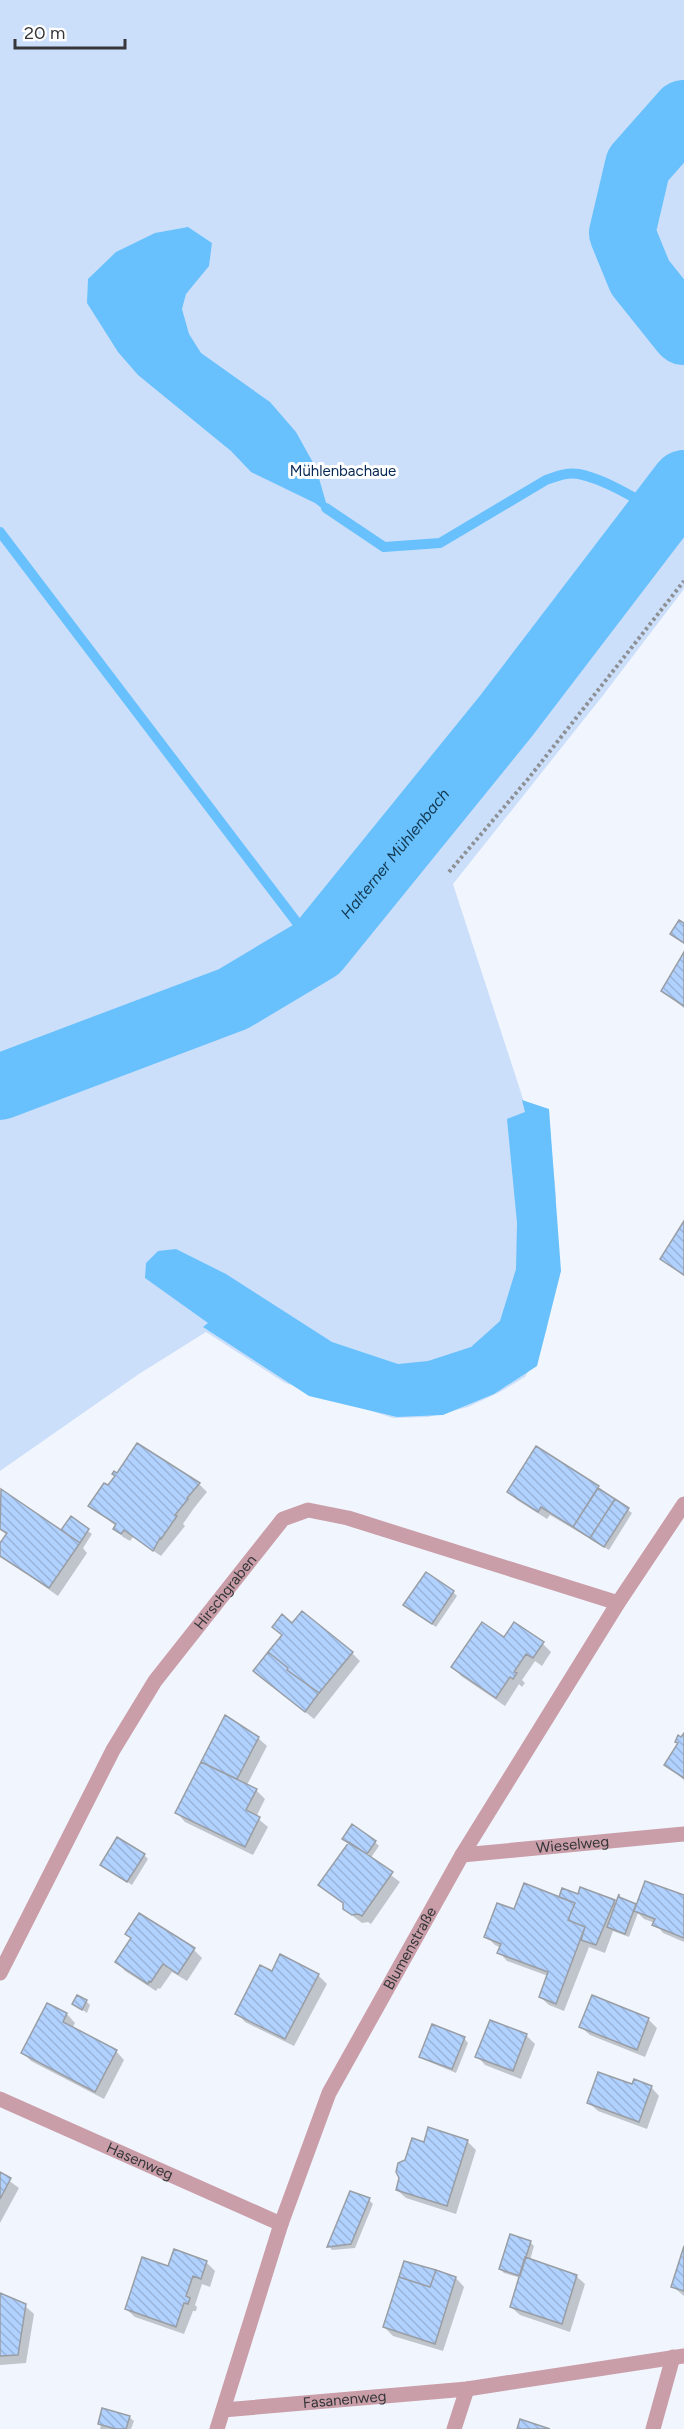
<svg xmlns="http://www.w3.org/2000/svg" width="684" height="2429" viewBox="0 0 684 2429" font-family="Figtree,sans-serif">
<defs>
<pattern id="building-back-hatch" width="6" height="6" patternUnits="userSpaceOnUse" patternTransform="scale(1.5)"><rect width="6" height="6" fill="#b1d1ff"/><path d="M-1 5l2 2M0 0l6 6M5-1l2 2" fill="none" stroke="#99b4db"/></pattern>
</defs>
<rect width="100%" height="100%" fill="#f1f6fe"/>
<path fill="#ccdffa" d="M0,0H684V589L601,698L453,884L524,1102L548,1109L556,1196L554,1268L547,1328L540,1352L525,1377L500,1392L468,1407L428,1417L393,1418L285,1383L206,1332L139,1374L0,1471Z"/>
<path fill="#68c1fd" d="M188,227L212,243L209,266L186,294L182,309L189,334L201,353L270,402L296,432L316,468L327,506L324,510L315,503L251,472L231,451L138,375L118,352L87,303L88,279L116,252L155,233Z
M522,1100L549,1109L561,1271L537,1366L494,1394L443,1415L397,1417L309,1396L203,1327L208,1323L145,1278L146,1263L158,1251L176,1249L226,1274L332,1342L398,1364L428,1361L471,1347L500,1321L516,1269L517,1223L507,1119L525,1112Z"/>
<path fill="#0003" d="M684,956V1008L662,991Z
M684,1223V1276L662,1259Z
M137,1445L199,1484L207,1492L194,1508L183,1524L185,1526L161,1556L133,1537L130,1541L123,1537L115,1528L116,1526L90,1506L108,1488Z
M536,1448L598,1487L632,1513L609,1550L550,1515L547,1519L517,1500L508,1492Z
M1,1491L69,1536L63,1530L71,1519L92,1534L83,1548L87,1553L58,1596L0,1555V1546L7,1535L0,1530Z
M453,1592L457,1596L436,1627L409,1609Z
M292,1625L352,1653L360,1661L314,1719L255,1671Z
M543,1644L551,1652L542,1666L535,1661L522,1680L525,1683L522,1687L519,1684L505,1706L461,1676L453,1667Z
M226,1717L258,1738L267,1746L247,1785L256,1790L265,1799L256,1817L268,1827L253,1855L185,1822L177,1813Z
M684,1736V1780L666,1765Z
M344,1839L375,1842L379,1846L370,1859L400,1882L371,1924L368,1922L362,1923L354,1917L345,1905L320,1885L349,1844Z
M144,1855L148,1859L132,1885L101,1865Z
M578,1896L613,1901L617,1905L619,1899L637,1907L684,1897V1942L663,1933L655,1923L644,1919L638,1913L629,1937L613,1931L605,1953L589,1947L564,2011L549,2005L540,1997L548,1976L507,1961L499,1952L501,1948L495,1945L486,1936L515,1911Z
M127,1934L194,1950L202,1958L187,1981L172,1972L160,1989L158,1988L156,1991L125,1971L117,1962L132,1939Z
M272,1973L318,1975L327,1984L294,2046L245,2022L237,2013Z
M86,2001L90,2005L87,2013L74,2004Z
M47,2005L67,2014L75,2023L72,2029L116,2051L124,2060L104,2099L31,2061L23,2053Z
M648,2019L657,2028L645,2057L590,2035L581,2027Z
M491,2022L526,2035L535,2044L521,2079L485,2065L477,2056Z
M464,2038L468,2043L456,2073L425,2060L421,2056Z
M651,2087L659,2096L647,2129L598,2111L589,2103Z
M467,2141L476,2150L456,2214L406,2198L397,2190L406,2161L425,2144Z
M0,2174L19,2188L0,2223Z
M351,2193L369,2200L373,2204L355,2248L332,2250L329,2246Z
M530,2242L534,2246L530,2260L576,2276L585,2284L570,2332L520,2315L511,2307L521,2278L504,2273L500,2269Z
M684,2251V2296L672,2286Z
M206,2262L215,2271L210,2287L202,2284L195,2305L197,2307L196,2311H193L184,2334L135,2317L126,2309L168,2268Z
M456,2278L464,2287L443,2351L393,2336L384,2327Z
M0,2295L25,2306L34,2314L26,2363L0,2365Z
M129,2417L134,2421L131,2429H100L101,2425Z"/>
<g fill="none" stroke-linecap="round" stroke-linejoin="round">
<path stroke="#68c1fd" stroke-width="10" d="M326,508L384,547L440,543L546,480C557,476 567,472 579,474C607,480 636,499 661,513
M653,523L684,519
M0,532L317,949"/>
<g stroke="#68c1fd" stroke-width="66">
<path d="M684,113L638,165L622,233L640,277L684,332"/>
<path id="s1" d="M0,1087L233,999L317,949L506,716L684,483"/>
</g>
</g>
<path fill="url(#building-back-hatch)" stroke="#999ea5" stroke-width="1.5" d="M679,920L684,923V943L670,934Z
M684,952V1006L661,991Z
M684,1221V1275L660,1259Z
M137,1443L200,1483L187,1498L188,1499L175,1515L177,1516L161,1539L160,1538L153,1551L124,1530L121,1534L113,1529L116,1524L88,1506L104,1483L108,1485L115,1476L112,1474L114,1471L117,1473Z
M536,1446L599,1486L573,1527L541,1507L538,1512L507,1492Z
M598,1488L615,1499L590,1538L573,1527Z
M1,1489L80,1543L49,1588L0,1556V1543L7,1533L0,1529Z
M615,1499L629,1508L604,1547L590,1538Z
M71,1516L89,1529L80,1543L61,1530Z
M426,1572L454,1591L432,1624L403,1605Z
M302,1611L353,1652L319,1693L287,1670L288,1668L268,1652L282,1635L272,1627L282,1614L292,1623Z
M482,1622L504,1637L514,1622L544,1642L533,1658L526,1654L514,1672L517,1673L513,1679L510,1677L496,1698L451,1667Z
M268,1652L288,1668L287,1670L319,1693L305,1712L253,1671Z
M225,1715L259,1737L237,1779L201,1762Z
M684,1733V1778L664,1765L678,1743L675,1742L678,1735L681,1737Z
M201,1762L257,1789L246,1810L260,1817L245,1847L175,1813Z
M352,1824L376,1841L367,1854L342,1839Z
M117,1837L145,1854L127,1882L100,1865Z
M349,1842L393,1872L362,1916L358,1914L352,1915L343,1909V1903L318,1885Z
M645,1881L684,1895V1938L652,1925L655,1919L634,1911Z
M524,1883L575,1903L568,1920L585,1927L556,2004L539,1997L548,1972L497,1953L501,1944L484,1937L497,1903L514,1909Z
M580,1887L615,1900L596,1945L581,1940L585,1927L568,1920L575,1903L559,1897L562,1888L578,1894Z
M619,1894V1897L636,1904L625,1934L607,1927Z
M139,1913L195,1948L178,1974L163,1964L151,1982L149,1981L148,1984L115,1962L131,1938L125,1934Z
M280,1954L319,1974L285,2039L235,2014L260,1965L272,1971Z
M77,1995L87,2000L82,2010L72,2004Z
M592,1995L649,2018L637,2050L579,2027Z
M47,2003L67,2013L63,2022L117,2050L95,2092L21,2053Z
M490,2020L527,2034L513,2071L475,2057Z
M432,2024L465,2037L452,2069L419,2057Z
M598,2072L632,2084L634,2079L652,2086L639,2122L587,2103Z
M428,2127L468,2140L447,2206L396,2190L399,2178L396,2172L398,2163L405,2160L412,2138L424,2142Z
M0,2172L11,2178L0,2199Z
M350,2191L370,2198L351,2244L327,2247Z
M510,2234L531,2241L520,2276L499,2269Z
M684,2246V2291L671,2287Z
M174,2249L207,2261L201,2279L193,2276L186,2296L190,2298L188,2304L184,2303L176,2327L125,2309L142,2257L168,2266Z
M525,2257L577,2275L562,2324L510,2307Z
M404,2261L436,2270L430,2287L399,2277Z
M436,2270L456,2277L435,2344L383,2327L399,2277L430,2287Z
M0,2293L26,2304L18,2355L0,2356Z
M102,2408L130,2416L126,2429H116L98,2424Z
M520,2419L550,2429H517Z"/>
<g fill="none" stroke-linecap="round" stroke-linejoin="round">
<path stroke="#8d9196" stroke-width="4" stroke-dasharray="3 3" stroke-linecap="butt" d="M449,872L528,779L684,581"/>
<g stroke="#ca9ea9" stroke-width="15">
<path id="s2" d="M462,1855L684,1834"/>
<path id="s3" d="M0,1973L113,1750L155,1681L283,1519L308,1510L348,1518L618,1603"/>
<path id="s4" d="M0,2099L281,2224"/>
<path id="s5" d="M223,2410L467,2389L684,2356"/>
<path id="s6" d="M217,2429L281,2224L329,2093L462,1855L618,1603L684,1504"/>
<path d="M454,2429L467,2389"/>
<path d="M653,2429L673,2357"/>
</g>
</g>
<g text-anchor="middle" stroke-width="6" stroke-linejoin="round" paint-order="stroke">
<g font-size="15" fill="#062855" stroke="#fff">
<text x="343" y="476">Mühlenbachaue</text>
</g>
<g font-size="15" fill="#35373a" stroke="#fff">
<text dy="5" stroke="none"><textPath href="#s3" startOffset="444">Hirschgraben</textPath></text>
<text dy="5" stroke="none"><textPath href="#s2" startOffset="111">Wieselweg</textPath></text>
<text dy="5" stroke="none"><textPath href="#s6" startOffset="520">Blumenstraße</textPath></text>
<text dy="5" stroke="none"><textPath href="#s4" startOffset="153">Hasenweg</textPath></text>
<text dy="5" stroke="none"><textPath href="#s5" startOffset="122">Fasanenweg</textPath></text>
</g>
<g font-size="16" font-style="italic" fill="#133952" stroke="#fff">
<text dy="6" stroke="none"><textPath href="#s1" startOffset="470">Halterner Mühlenbach</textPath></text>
</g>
</g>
<path d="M15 39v9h110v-9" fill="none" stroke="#35373a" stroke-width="3"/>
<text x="24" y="39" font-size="18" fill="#35373a" stroke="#ffffff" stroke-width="4.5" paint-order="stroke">20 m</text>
</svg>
